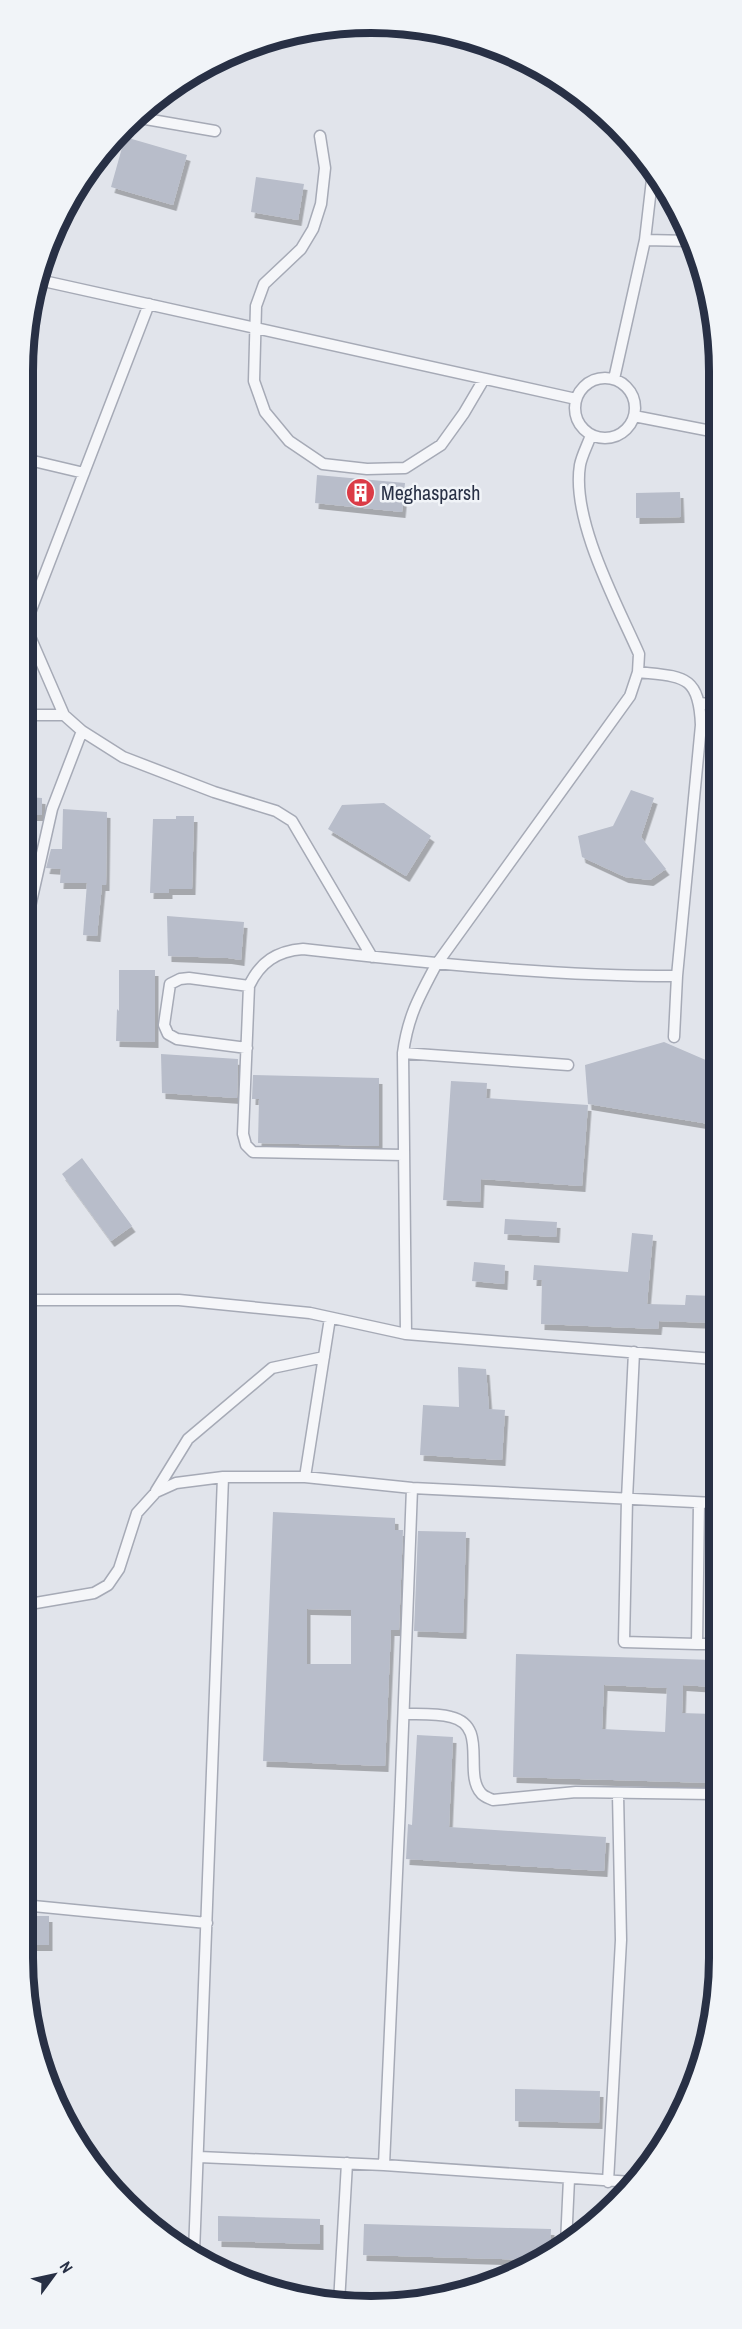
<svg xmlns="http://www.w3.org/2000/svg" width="742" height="2329" viewBox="0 0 742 2329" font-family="'Archivo Narrow',sans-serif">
<defs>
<filter id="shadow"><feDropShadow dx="3.5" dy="6" stdDeviation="0" flood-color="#0004"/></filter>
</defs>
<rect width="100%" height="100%" fill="#e1e4eb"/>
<path fill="#b8bdca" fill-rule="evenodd" filter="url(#shadow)" d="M125,137L187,155L173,205L111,187Z
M256,177L304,184L298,220L251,212Z
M317,475L405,483L402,512L315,503Z
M680,492L681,517L636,518V493Z
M631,790L654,798L641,837L666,869L650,880L625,877L582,857L578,836L613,826Z
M27,797L42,798V815H27Z
M384,803L431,836L406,876L328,829L342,805Z
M63,809L107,812L106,885H102L97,936L83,935L87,883H60L61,869L46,868L51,849H62Z
M176,816H194L192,889H169V893H150L153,819H176Z
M27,848H35L31,868H27Z
M167,916L244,922L241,960L228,958L168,956Z
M119,970H155V1042L116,1041L117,1009L119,1011Z
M664,1042L715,1064V1125L588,1104L585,1065Z
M161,1054L238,1059L237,1098L162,1093Z
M253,1075L379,1078V1146L258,1143L259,1099H252Z
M451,1081L487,1083L486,1098L588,1105L582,1186L481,1179L480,1202L443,1200Z
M82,1158L132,1226L111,1241L62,1174Z
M505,1219L557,1222L556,1237L504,1234Z
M632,1233L653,1235L647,1304L685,1305L686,1295L714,1296V1323L659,1321L658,1329L541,1324L542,1280H533L534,1265L628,1272Z
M474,1262L505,1265L504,1284L472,1281Z
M458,1367L486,1369L489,1409L505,1410L502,1460L420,1455L423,1405L459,1407Z
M273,1512L395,1518V1530H403L399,1630H391L385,1766L263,1761ZM307,1609L351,1610V1664H307Z
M418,1531L466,1532L463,1633L414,1631Z
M516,1654L714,1660L713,1687L683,1685L682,1713L713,1714V1783L513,1777ZM604,1685L667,1688L665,1732L602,1729Z
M417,1735L453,1737L449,1827L606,1837L604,1871L406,1859L408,1824L412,1825Z
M23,1916H49V1945H23Z
M515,2089L600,2091L599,2123L515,2121Z
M218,2216L320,2219V2244L218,2241Z
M364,2224L551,2229L550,2251L532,2260L363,2255Z"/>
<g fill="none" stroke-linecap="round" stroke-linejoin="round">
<defs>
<path id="service" d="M140,118L215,131
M320,136L325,168L321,204L313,229L301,249L264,284L256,306L254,381L265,412L289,441L323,464L367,469L405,468L441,445L464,413L484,379
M645,240L691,241
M39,280L576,399
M575 408a30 30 0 1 1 60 0a30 30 0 1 1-60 0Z
M614,379L645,240L653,171
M634,416L716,432
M29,460L84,473
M28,618L149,304
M28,632L64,715L82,731L123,757L214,792L276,811L292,821L372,957
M700,703L716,705
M28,715H64
M27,920L52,809L82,731
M674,1037L677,976
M247,1048L177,1039L168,1034L164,1025L170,984L180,979L189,978L249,986
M403,1053L568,1065
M403,1155L253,1152L246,1145L243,1134L249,986C260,962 277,951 303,949C427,963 552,976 677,976L701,725C699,674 683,677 638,672
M25,1300H179L310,1313L406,1334L714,1359
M406,1334L403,1053C408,1016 419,997 436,965L630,696L638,672L639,654C617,604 571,520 580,465C582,455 588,444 591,435
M634,1352L627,1499L624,1642L697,1644L699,1503
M305,1477L330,1318
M156,1491L188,1439L272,1368L324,1357
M24,1605L94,1593L108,1585L119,1569L137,1513L156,1492L176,1483L223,1477H305L412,1488L714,1503
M697,1644H714
M404,1714C419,1714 437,1713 451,1717C489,1726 463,1773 481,1793C484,1797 489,1798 493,1800L576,1792L713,1794
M23,1905L207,1923
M199,2157L384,2165L632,2182
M384,2165L400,1806L412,1488
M608,2182L621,1940L618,1794
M566,2243L569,2179
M194,2253L223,1477
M339,2303L347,2163"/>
</defs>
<use href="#service" stroke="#a6aab6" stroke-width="13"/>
<use href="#service" stroke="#f5f6f9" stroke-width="10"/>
</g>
<defs>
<symbol id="building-disc" viewBox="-11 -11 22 22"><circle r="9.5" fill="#db3b46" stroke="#f1f4f8"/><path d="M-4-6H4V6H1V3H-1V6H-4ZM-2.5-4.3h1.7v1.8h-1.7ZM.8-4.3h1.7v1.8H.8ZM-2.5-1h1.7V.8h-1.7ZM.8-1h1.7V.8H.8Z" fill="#fff"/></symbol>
</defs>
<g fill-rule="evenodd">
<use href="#building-disc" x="344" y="476" width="33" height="33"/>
</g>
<g text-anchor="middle" stroke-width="5" stroke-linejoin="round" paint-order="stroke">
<g font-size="20" fill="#283045" stroke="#f1f4f8" text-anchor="start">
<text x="381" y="500">Meghasparsh</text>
</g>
</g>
<path d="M0 0H742V2329H0ZM371 33H371A338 338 0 0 1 709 371V1958A338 338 0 0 1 371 2296H371A338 338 0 0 1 33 1958V371A338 338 0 0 1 371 33Z" fill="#f1f4f8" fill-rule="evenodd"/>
<path fill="none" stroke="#283045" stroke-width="8" d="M371 33H371A338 338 0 0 1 709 371V1958A338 338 0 0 1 371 2296H371A338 338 0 0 1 33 1958V371A338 338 0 0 1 371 33Z"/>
<g transform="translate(54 2275) rotate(57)" stroke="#f1f4f8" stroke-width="4.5" paint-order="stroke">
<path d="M0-4.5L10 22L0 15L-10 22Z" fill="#283045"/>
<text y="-9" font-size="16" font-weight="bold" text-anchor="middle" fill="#283045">N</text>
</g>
</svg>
